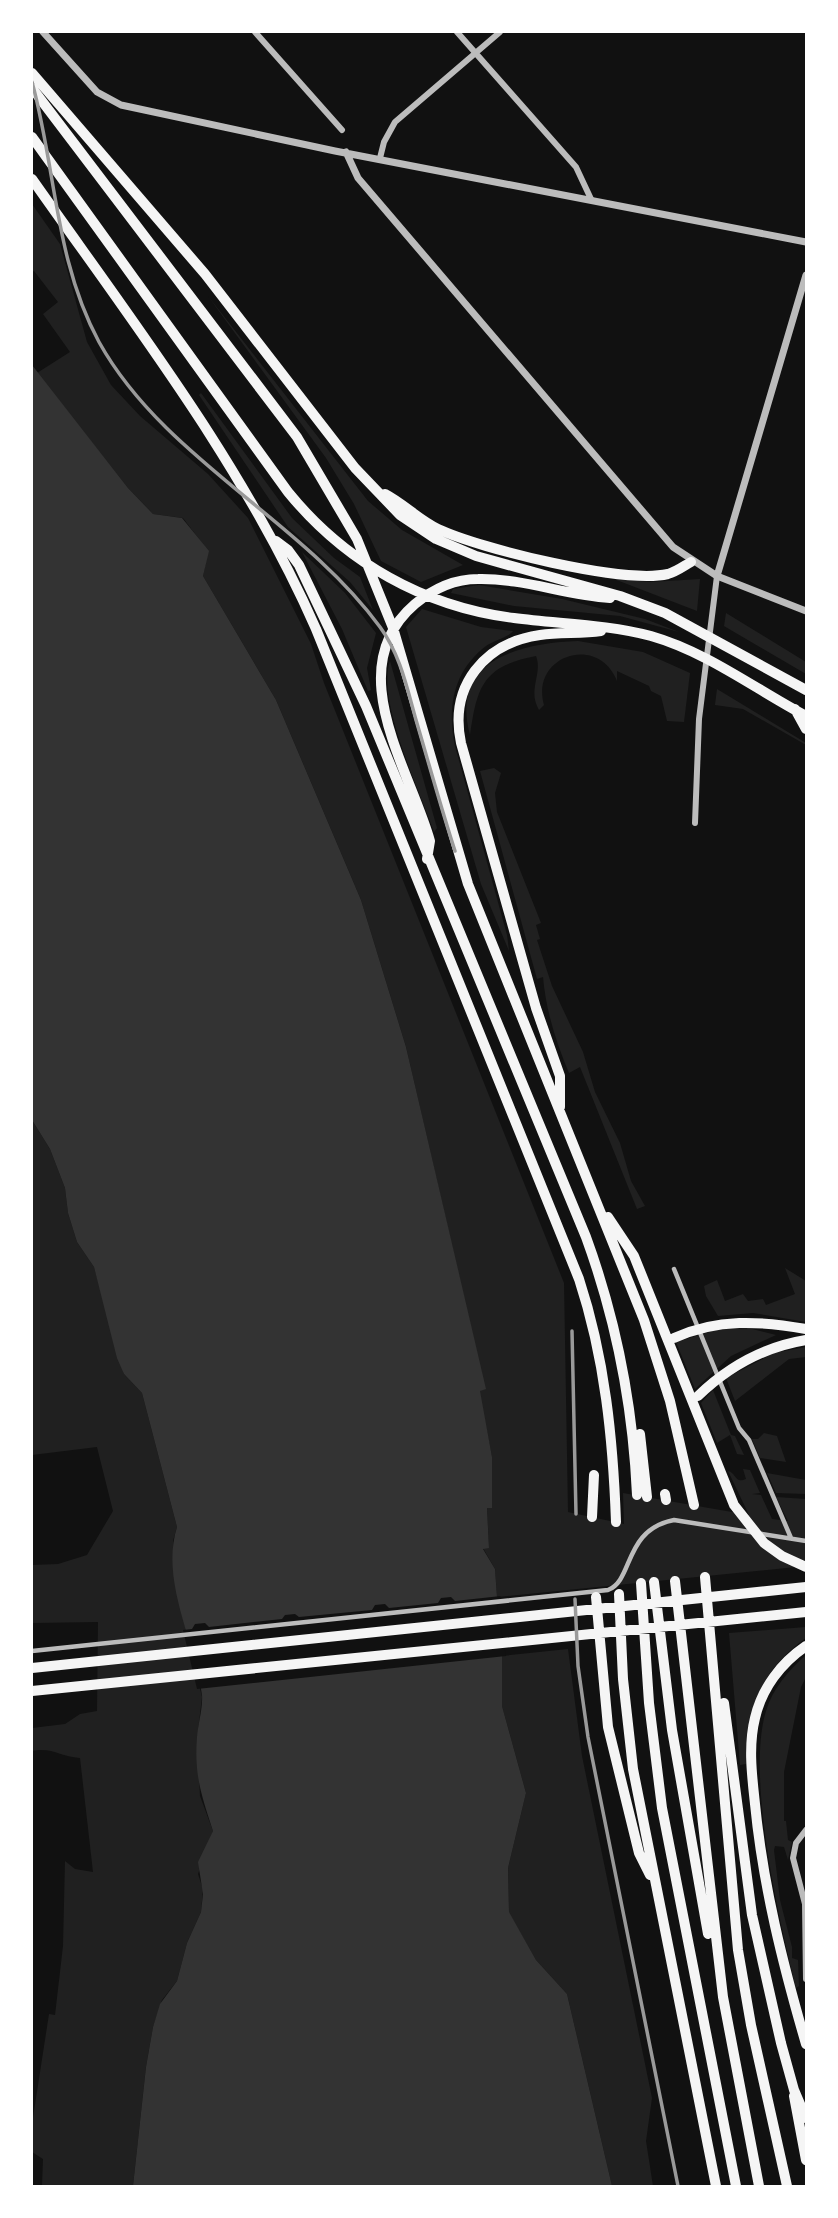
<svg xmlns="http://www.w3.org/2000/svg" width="838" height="2218" viewBox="0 0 838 2218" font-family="'Titillium Web',sans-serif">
<rect width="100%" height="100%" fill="#111"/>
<path fill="#202020" d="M32,204L60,244L87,342L111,385L140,416L208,474L248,518L311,644L324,683L564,1283L568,1512L624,1524L623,1493L749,1515L728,1471C737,1473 734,1484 746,1479L743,1469L750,1470L760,1493L752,1494L761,1495L772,1519L788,1521L776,1497L806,1499V1566L497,1597L495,1569L483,1548H489L487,1508H492V1457L479,1391L485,1388L406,1047L361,900L276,700L203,576L208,551L183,518L153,514L128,488L37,373L70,352L43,314L58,302L34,271L32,272Z
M208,296L368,501L402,530L463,565L421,582L381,561L354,504L326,458Z
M201,393L292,518L334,558L360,577L373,610L350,582L288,527L199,395Z
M302,552L345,593L376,633L367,668L371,690L368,691L342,629Z
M614,579L650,582L700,579L697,611Z
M479,585L562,599L645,619L679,632L620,616L514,606L451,593L453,589Z
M422,609L481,627L513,631C509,637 494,640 486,646C453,671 447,708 455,746L507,935L509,951L481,884L406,627Z
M726,613L806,662V674L724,626Z
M578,641L643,652L690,673L684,722L667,721L661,696L651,691L649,686L617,671V681C598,633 530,656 544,705L539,710C527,690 543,674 536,656C483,666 477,686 470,735C449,659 522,643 578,641Z
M390,661L437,828L434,832C420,792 376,700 390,661Z
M717,689L806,743V745L743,709L715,705Z
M494,768L501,773L495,793L497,812L541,923L536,925L540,939L537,940L552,986L583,1052L595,1092L620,1143L631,1181L645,1206L637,1209L580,1067L569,1073C556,1042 546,1011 543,977L537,979L480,771Z
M32,1120L50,1149L65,1188L68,1213L77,1242L94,1267L124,1374L142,1393L177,1527L173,1541L176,1588L202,1697L197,1739L200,1796L213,1831L198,1874L203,1889L201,1912L187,1943L177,1981L162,2000L153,2027L146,2067L133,2186H42L43,2159L32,2152V2124L49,2014L55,2015L63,1946L65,1861L75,1869L93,1872L80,1758C60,1757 53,1747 32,1751V1728L65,1724L80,1714L97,1711L98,1622L32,1623V1565L58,1564L87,1555L113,1511L97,1447L32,1455Z
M785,1268L806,1281V1322L753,1313L718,1316L706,1296L704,1286L717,1280L725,1301L743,1294L748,1301L763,1299L766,1305L795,1294Z
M748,1328L776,1335L731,1356L695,1389L676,1342L719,1329Z
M806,1347V1357L789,1359L735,1401L726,1378L774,1353Z
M713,1390L731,1435L735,1436L744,1455L737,1454L730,1435L717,1443L701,1403Z
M764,1433L777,1436L786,1462L760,1458L752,1439H758Z
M767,1473L806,1480V1494L776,1493Z
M806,1627V1638C762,1669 745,1710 746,1764L740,1765L729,1633Z
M568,1649L582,1756L652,2098L646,2141L653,2186H612L567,1994L536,1960L509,1913L508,1868L526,1793L502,1706V1656Z
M806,1655V1677L801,1687L784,1772V1821H786L788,1840L792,1842L788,1860L784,1847L775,1846L774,1850L780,1900L792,1947V1958L798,1960L799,1986L796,1988C779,1920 746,1777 766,1711C773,1688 788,1671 806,1655Z"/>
<path fill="#333" d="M32,365L128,488L153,514L182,518L209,551L203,576L276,700L361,900L406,1047L486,1389L480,1391L492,1457V1508H487L489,1548L483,1549L495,1569L497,1597H492L502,1656V1706L526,1793L508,1868L509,1912L536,1960L567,1994L612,2186H133L146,2067L153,2027L160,2004L177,1981L187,1943L201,1912L203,1894L198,1862L213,1831C202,1796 194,1777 197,1737C198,1724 203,1708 202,1695C195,1641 160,1581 177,1527L142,1393L124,1374L117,1358L94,1267L77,1242L68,1213L65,1188L50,1149L32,1120Z"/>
<path fill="#111" d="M501,1596L496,1600L506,1656L197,1689L183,1630L192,1629L195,1624L205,1623L209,1627L282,1619L285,1615L295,1614L299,1617L372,1610L375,1605L385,1604L389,1608L438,1603L441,1598L451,1597L455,1601Z"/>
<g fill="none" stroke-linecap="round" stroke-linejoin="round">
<path stroke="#bcbcbc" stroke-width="4.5" d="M674,1269L739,1428L749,1440L791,1538
M32,1651L608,1590C634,1580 623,1530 674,1520L806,1541"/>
<path stroke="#bcbcbc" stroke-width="6" d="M255,32L342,130
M457,32L576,167L591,199
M380,158L384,142L395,122L500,32
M695,823L699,719L717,576
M806,1830L796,1843L793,1858L805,1904L806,1979"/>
<path stroke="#bcbcbc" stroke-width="7" d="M43,32L97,92L121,105L335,151L806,242
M346,152L358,178L673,547L717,576L806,611
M717,576L806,275"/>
<path stroke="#f5f5f5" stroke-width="10" d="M32,73L205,274L355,468L400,515L436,539L476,556L620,596L665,613L806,690
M32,88L297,437L357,539L393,628L468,884L644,1320L670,1401L694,1505
M32,137L288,492C345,562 424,607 514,618C559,624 606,624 651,636C707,652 755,689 806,716
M32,179C134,324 244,465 316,629L579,1279C605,1358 613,1439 616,1522
M385,494C404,504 419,520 438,529C481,549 623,584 668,574C676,572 684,566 691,562
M276,541L288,550L299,565L366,706L586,1237C617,1322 633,1406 637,1495
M795,709L806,729
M427,859L430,841C409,767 340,668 415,604C433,589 454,579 478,579C522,578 565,595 610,598
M560,1107V1076L536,1008L461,743C449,686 484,643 540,635C560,632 581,634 601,631
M608,1217L634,1256L734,1505L764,1543L782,1556L806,1567
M674,1338C718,1318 760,1321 806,1329
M698,1396C729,1366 763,1347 806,1340
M640,1434L647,1497
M665,1494L666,1500
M592,1517L594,1475
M705,1577L738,1950L751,2025L787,2186
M675,1581L723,1997L759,2186
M654,1582L672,1730L708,1934
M641,1583L649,1703L662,1808L736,2186
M619,1594L623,1679L633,1769L716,2186
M596,1597L608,1727L639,1853L650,1875
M806,1646C781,1663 762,1688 755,1718C748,1746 752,1776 755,1804C763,1886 783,1965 806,2044
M32,1668L806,1587
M32,1691L806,1612
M724,1703L752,1915L781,2043L794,2090L806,2118
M794,2096L806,2160"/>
<path stroke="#9a9a9a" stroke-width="3.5" d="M32,82C56,169 55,261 99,342C164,459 302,520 380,627C400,654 407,688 416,720C429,764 441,808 455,851
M572,1331L576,1514
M575,1599L578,1666L588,1737L678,2186"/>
</g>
<rect width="838" height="2218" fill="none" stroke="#ffffff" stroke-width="66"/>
</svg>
